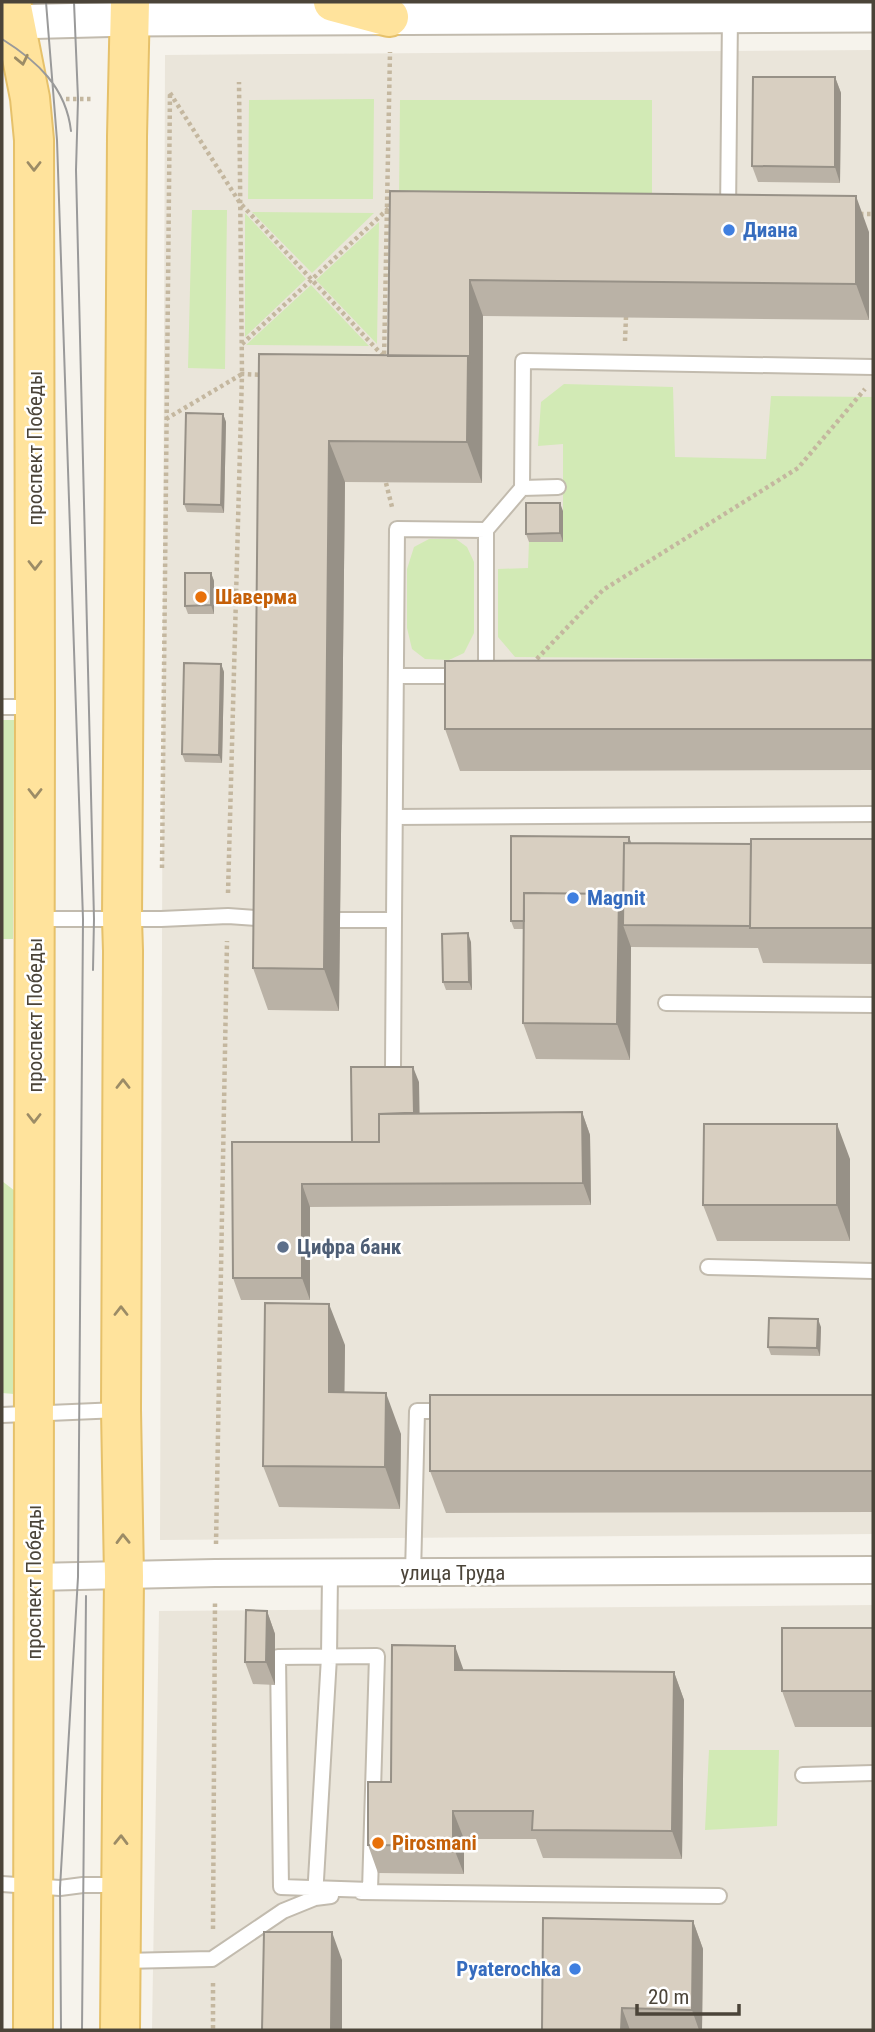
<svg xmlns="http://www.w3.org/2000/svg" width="875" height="2032" viewBox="0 0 875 2032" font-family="'Roboto Condensed',sans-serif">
<rect width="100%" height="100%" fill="#f6f3ec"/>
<path fill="#eae5da" d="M873,50V1534L160,1540L165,55Z
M873,1605V2030H152L159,1611Z"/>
<path fill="#d2eab5" d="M374,99L373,199H248L249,100Z
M400,100H652V203L399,199Z
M192,210H227L225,369L188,368Z
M252,212L374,213L312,273Z
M245,213L306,279L245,337Z
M379,222L377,344L316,280Z
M311,285L369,346L246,345Z
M564,384L673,387L675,457L766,459L771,396L873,397V657L870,660L515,657L498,637V569L528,568L529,542L563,541V444L538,446L541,402Z
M429,539H456L467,547L474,562V633L464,653L449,660L425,659L412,649L407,628V569L414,547Z
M2,720H14L13,939H2Z
M2,1181L15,1191L14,1394L2,1393Z
M709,1750H779L777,1826L705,1830Z"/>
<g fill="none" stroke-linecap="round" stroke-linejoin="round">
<defs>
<path id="service" d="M728,213L730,15
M522,488L558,487
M486,675V530
M397,676H462
M2,707H34
M395,817L873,814
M36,919H161L228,916L269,919
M340,920H394L397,529L486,530L522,488L523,361L873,367
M666,1003L873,1005
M393,1068L394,920
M708,1267L873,1271
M2,1415L119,1410
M413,1574L417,1411H449
M377,1656L370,1890L281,1887L278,1657Z
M803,1775L873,1773
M2,1884L60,1888L83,1885H119
M361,1892L719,1896
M315,1897L329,1657L330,1574
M123,1961L212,1959L283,1911L315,1898L331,1896"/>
<path id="minor" d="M34,1577L215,1573L873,1570"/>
<path id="tertiary" d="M14,22L130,19L873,15"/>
<path id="primary" d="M11,2L30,98L34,140L35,707L33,2030
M333,2L389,17
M120,2030L124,1576L121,1410L123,951L122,919L127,137L130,2"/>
</defs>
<use href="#service" stroke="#c2bbae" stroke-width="18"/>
<use href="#minor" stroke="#c2bbae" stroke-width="30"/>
<use href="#tertiary" stroke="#c2bbae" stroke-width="37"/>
<use href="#primary" stroke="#e6c16a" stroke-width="42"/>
<path stroke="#c4b79f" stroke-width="4.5" stroke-dasharray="3.5 3.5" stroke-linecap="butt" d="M170,93L240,203L384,357
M66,99H93
M860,214H873
M625,341L626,317
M242,344L389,208
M384,361L390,52
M166,419L242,374L239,82
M386,483L392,507
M532,664L603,590L798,468L865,389
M162,868L170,92
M228,893L242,374L263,375
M216,1544L227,941
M213,1929L215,1602
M213,1983V2030"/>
<use href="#service" stroke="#fff" stroke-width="14"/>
<use href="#minor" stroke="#fff" stroke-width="26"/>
<use href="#tertiary" stroke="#fff" stroke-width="33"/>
<use href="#primary" stroke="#ffe39c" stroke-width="38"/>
<path stroke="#9a9a9a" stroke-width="2" d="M46,2L57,140L83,919L78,1577L60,1888L61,2030
M74,2L78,99L76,170L94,919L93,970
M2,39C37,61 66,87 71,131
M82,2030L86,1596"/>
</g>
<path fill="#bab2a6" d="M835,77L841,93L840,183L758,182L752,166Z
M390,191L869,232V320L483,316L482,483L345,482L339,1011L268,1010L253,968L259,354L388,356Z
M223,414L226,422L224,513L187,512L184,504Z
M563,511V542H529L526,534Z
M211,573L214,581V614H188L185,606Z
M873,660V770L460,771L445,729Z
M221,664L224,672L222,763L185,762L182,754Z
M873,839V964L763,963L758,948L631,947L630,1060L536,1059L523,1023V929H514L511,921L632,843L751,844Z
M471,942L472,990H446L443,982Z
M419,1082V1113L582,1112L590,1135L591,1205L310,1207V1300H241L233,1278L232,1142H352Z
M850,1159V1241H717L703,1205Z
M821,1327L820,1356L771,1355L768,1347Z
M345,1345L344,1392L401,1434L400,1509L279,1507L263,1466Z
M873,1395V1512L446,1513L430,1471Z
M267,1611L275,1634V1685L253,1684L245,1662Z
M873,1628V1727H795L782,1691Z
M463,1670L674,1672L684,1700L682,1859L543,1858L536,1839H464V1874L378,1873L368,1845L391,1782Z
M693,1921L703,1949L702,2030H542Z"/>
<path fill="#979187" d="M835,77L841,93L840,183L835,167Z
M856,196L869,232V320L856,284Z
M470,280L483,316L482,483L467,442L468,356Z
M223,414L226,422L224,513L221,505Z
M329,441L345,482L339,1011L324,969Z
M560,503L563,511V542L560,533Z
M211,573L214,581V614L211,605Z
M221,664L224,672L222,763L219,755Z
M629,837L632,845L623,925L631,947L630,1060L617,1024L619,894Z
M468,933L471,942L472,990L469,982Z
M413,1067L419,1082L420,1136L414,1120Z
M582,1112L590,1135L591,1205L583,1183Z
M837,1124L850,1159V1241L837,1205Z
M302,1184L310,1207V1300L302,1278Z
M329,1304L345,1345L344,1433L329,1392Z
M818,1319L821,1327L820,1356L817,1348Z
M386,1393L401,1434L400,1509L385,1467Z
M267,1611L275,1634V1685L266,1662Z
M455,1646L465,1674L455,1670Z
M674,1672L684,1700L682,1859L672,1831Z
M453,1811L464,1839V1874L453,1846Z
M693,1921L703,1949L702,2030H699L692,2010Z
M332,1932L342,1960V2030H331Z
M622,2008L630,2030H621Z"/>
<path fill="#d8cfc1" stroke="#979187" stroke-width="2" d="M753,77H835V167L752,166Z
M390,191L856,196V284L470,280V362L468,356H388Z
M259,354L468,356L467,442L329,441L324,969L253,968Z
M186,413L223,414L221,505L184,504Z
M526,503H560V533L526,534Z
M185,573H211V605L185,606Z
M873,660V729H445V661Z
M184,663L221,664L219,755L182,754Z
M511,836L629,837V843H624L623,907L619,894L524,893V921H511Z
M751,839H873V928H750Z
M624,843L751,844L750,926L623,925Z
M524,893L619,894L617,1024L523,1023Z
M468,933L469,982H443L442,934Z
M351,1067H413L414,1113L379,1114V1142H352Z
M582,1112L583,1183L302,1184V1278H233L232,1142H379V1114Z
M704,1124H837V1205H703Z
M265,1303L329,1304V1392L386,1393L385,1467L263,1466Z
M769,1318L818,1319L817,1348L768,1347Z
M430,1395H873V1471H430Z
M246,1610L267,1611L266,1662H245Z
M782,1628H873V1691H782Z
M392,1645L455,1646V1670L674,1672L672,1831L532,1830L533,1811H453V1846L368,1845V1782H391Z
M543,1918L693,1921L692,2010L622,2008L621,2030H542Z
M264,1932H332L331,2030H262Z"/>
<defs><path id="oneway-chevron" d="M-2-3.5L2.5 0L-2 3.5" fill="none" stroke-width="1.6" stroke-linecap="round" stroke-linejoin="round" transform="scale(1.75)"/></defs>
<g stroke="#9c8c66">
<use href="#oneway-chevron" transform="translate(22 60) rotate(78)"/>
<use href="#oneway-chevron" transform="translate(34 166) rotate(90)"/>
<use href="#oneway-chevron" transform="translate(35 565) rotate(90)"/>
<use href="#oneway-chevron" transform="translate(35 793) rotate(90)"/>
<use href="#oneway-chevron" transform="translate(123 1084) rotate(-90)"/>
<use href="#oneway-chevron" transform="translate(34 1118) rotate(90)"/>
<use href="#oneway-chevron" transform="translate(121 1311) rotate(-90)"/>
<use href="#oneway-chevron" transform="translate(123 1539) rotate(-91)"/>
<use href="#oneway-chevron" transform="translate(121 1840) rotate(-89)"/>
</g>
<g fill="#3f7fe0" stroke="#fff" stroke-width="2.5">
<circle cx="729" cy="230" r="7"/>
<circle cx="573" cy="898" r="7"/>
<circle cx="575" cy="1969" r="7"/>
</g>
<g fill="#e8710a" stroke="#fff" stroke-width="2.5">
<circle cx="201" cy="597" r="7"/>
<circle cx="378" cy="1843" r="7"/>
</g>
<circle fill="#5c6f8a" stroke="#fff" stroke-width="2.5" cx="283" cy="1247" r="7"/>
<g text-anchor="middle" stroke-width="5" stroke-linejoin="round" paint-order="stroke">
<g font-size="21" font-weight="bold" fill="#366cbe" stroke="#fff" text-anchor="start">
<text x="743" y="237">Диана</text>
<text x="587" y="905">Magnit</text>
<text x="561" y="1976" text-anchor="end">Pyaterochka</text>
</g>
<g font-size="21" fill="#4b4439" stroke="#fff">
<text transform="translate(35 448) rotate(-90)" y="7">проспект Победы</text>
<text transform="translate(35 1015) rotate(-90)" y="7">проспект Победы</text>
<text x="453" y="1580">улица Труда</text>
<text transform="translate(34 1582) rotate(-90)" y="7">проспект Победы</text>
</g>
<g font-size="21" font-weight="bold" fill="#c56008" stroke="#fff" text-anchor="start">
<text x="215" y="604">Шаверма</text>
<text x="392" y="1850">Pirosmani</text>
</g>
<g font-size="21" font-weight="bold" fill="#4e5e75" stroke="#fff" text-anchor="start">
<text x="297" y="1254">Цифра банк</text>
</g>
</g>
<rect width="875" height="2032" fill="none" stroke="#4b4439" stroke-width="7"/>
<path d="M637 2004v10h102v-10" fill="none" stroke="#4b4439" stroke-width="3.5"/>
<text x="648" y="2004" font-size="21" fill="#4b4439" stroke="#ffffff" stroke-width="5" paint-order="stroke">20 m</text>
</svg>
